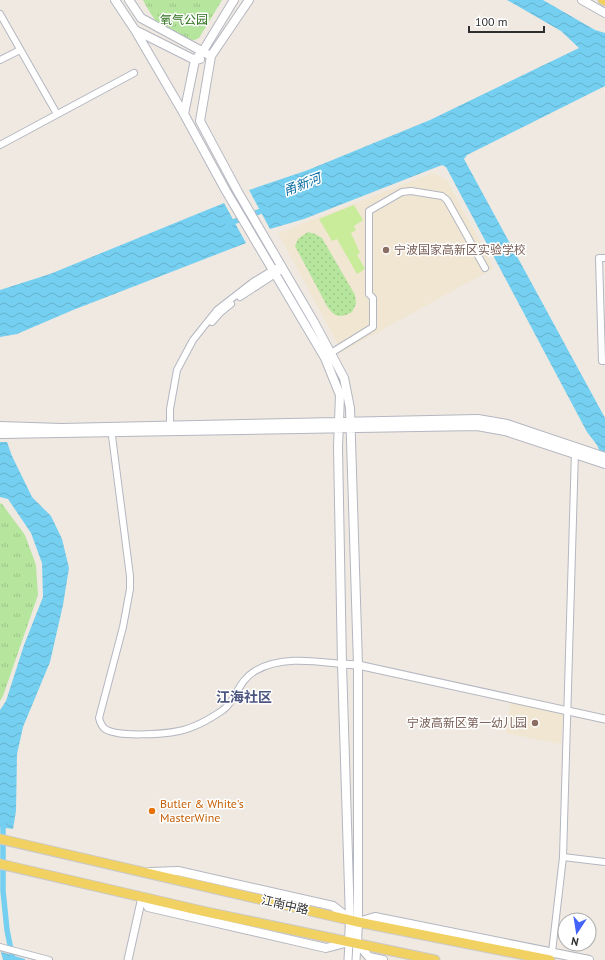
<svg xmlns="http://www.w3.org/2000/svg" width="605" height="960" viewBox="0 0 605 960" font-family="'PT Sans','Noto Sans SC',sans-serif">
<defs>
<pattern id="grass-dots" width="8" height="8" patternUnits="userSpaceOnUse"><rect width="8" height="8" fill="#b6e59e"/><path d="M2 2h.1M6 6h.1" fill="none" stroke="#9dc588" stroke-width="1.8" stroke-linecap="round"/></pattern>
<pattern id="park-tufts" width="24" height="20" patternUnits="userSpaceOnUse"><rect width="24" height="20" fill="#b6e59e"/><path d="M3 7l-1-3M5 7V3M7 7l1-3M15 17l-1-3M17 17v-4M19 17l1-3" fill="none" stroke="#9dc588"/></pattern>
<pattern id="water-waves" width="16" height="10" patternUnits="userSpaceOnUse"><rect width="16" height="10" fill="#75cff0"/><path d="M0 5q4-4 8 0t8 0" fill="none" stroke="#66b2ce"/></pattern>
</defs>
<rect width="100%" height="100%" fill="#efe9e1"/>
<path fill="#f0e6d1" d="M433,173L447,180L494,268L342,352L278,233Z
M511,702L563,713L561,744L506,733Z"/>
<path fill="url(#grass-dots)" d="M308,232L315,234L322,238L355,295L356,304L352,312C340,318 335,318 327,306L295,246L298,239Z"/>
<path fill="url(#park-tufts)" d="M143,0H222L199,38C173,52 153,19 143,0Z
M0,503L2,504L25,535L36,565L38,595L3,696L0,701Z"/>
<path fill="#c9ec9a" d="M354,205L363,220L354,226L356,230L351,233L360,253L357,255L365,269L357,274L337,239L332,241L319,219Z"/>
<path fill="url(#water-waves)" d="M507,0H543L595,30L605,33V86L467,155L464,159L605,418V463L597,445L587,432L446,167L442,165L304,219L270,229L249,190L308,170L430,120L579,48L561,31Z
M224,203L246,243L73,310L17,334L0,337V290L50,274Z
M0,442H7L12,456L32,497L51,516L62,539L69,568L63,605L50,662L23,727L17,754L16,811L13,829L0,827V710L6,701L24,645L43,597L42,563L31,533L8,499L0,497Z
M1,952L25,959V960H3Z"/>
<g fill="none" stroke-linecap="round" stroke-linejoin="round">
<path stroke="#75cff0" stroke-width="5.5" d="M228,224L266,209
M3,821V891L7,930L13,960"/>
<defs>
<path id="minor" d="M0,14L57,114
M0,60L20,50
M0,145L134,73
M605,258H599L602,361H605
M240,297L283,269
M212,322L220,313L231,304
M331,353L373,327V298L369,294V211L402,192L411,191L442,196L447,200L485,268
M112,429V436L130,576V589L123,627L99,718C100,722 101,725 104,728C115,738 165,734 179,731C194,728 210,719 223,710C237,699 238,681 255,671C281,656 313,661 342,664
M170,429V409L177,370L193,340L217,310L253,282L276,268
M563,857L605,862
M0,947L49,960
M552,952L563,857L575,451"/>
<path id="tertiary" d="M342,664L358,665L605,719
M128,960L142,897
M348,960L349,942
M356,960L357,943"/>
<path id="secondary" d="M115,0L135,30L184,114L226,191L325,358L340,395L338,447L342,664L350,920L349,942L326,948L148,907L142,897
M129,0L141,18L207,54
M249,0L211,56L200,121L238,192L314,322L344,378L350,408L358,665V922L357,943L369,957L383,960
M582,0L605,13
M135,30L195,60L200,59
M184,114L195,60L203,51L234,0
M0,426L61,428L478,419L507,424L605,457
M0,434L477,426L505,431L605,464
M150,872L178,871L333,906L350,919
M358,922L375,917L589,960"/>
<path id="primary" d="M603,0L605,1
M0,839L358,922L550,960
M0,864L202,911L435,960"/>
</defs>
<use href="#minor" stroke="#b4b7c1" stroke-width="8"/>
<use href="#tertiary" stroke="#b4b7c1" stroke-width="9"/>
<use href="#secondary" stroke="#b4b7c1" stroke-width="10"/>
<use href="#primary" stroke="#c9c9c9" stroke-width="11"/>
<use href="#minor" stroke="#fff" stroke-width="6"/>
<use href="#tertiary" stroke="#fff" stroke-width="7"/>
<use href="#secondary" stroke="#fff" stroke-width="8"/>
<use href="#primary" stroke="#f2d163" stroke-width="9"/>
</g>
<g fill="#8d6e63" stroke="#fff" stroke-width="1.5">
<circle cx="386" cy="250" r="4"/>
<circle cx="535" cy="723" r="4"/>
</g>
<circle fill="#e8710a" stroke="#fff" stroke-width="1.5" cx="152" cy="811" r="4"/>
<g text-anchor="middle" stroke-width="3" stroke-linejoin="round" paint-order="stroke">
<g font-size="12" fill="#2c6e1b" stroke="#fff">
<text x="184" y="24">氧气公园</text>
</g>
<g font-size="12" fill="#785e54" stroke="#fff" text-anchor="start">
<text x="394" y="254">宁波国家高新区实验学校</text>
<text x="527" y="727" text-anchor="end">宁波高新区第一幼儿园</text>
</g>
<g font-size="12" fill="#c56008" stroke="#fff" text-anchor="start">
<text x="160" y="808">Butler &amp; White's<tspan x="160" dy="14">MasterWine</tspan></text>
</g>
<g font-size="12" fill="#2e2e2e" stroke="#fff">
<text transform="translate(285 905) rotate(13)" y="4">江南中路</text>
</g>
<g font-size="13" font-style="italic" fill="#0d6fa3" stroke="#fff">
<text transform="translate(302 184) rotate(-21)" y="5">甬新河</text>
</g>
<g font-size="14" font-weight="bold" fill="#4d5680" stroke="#fff">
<text x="244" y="702">江海社区</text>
</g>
</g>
<g transform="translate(577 932) rotate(192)"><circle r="19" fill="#ffffff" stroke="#ababab"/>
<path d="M0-3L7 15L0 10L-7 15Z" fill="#4264fb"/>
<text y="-6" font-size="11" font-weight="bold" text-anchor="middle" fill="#2e2e2e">N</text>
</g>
<path d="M469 26v6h75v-6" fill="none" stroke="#2e2e2e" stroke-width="2"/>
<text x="475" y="26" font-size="12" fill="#2e2e2e" stroke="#ffffff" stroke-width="3" paint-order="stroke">100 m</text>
</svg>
